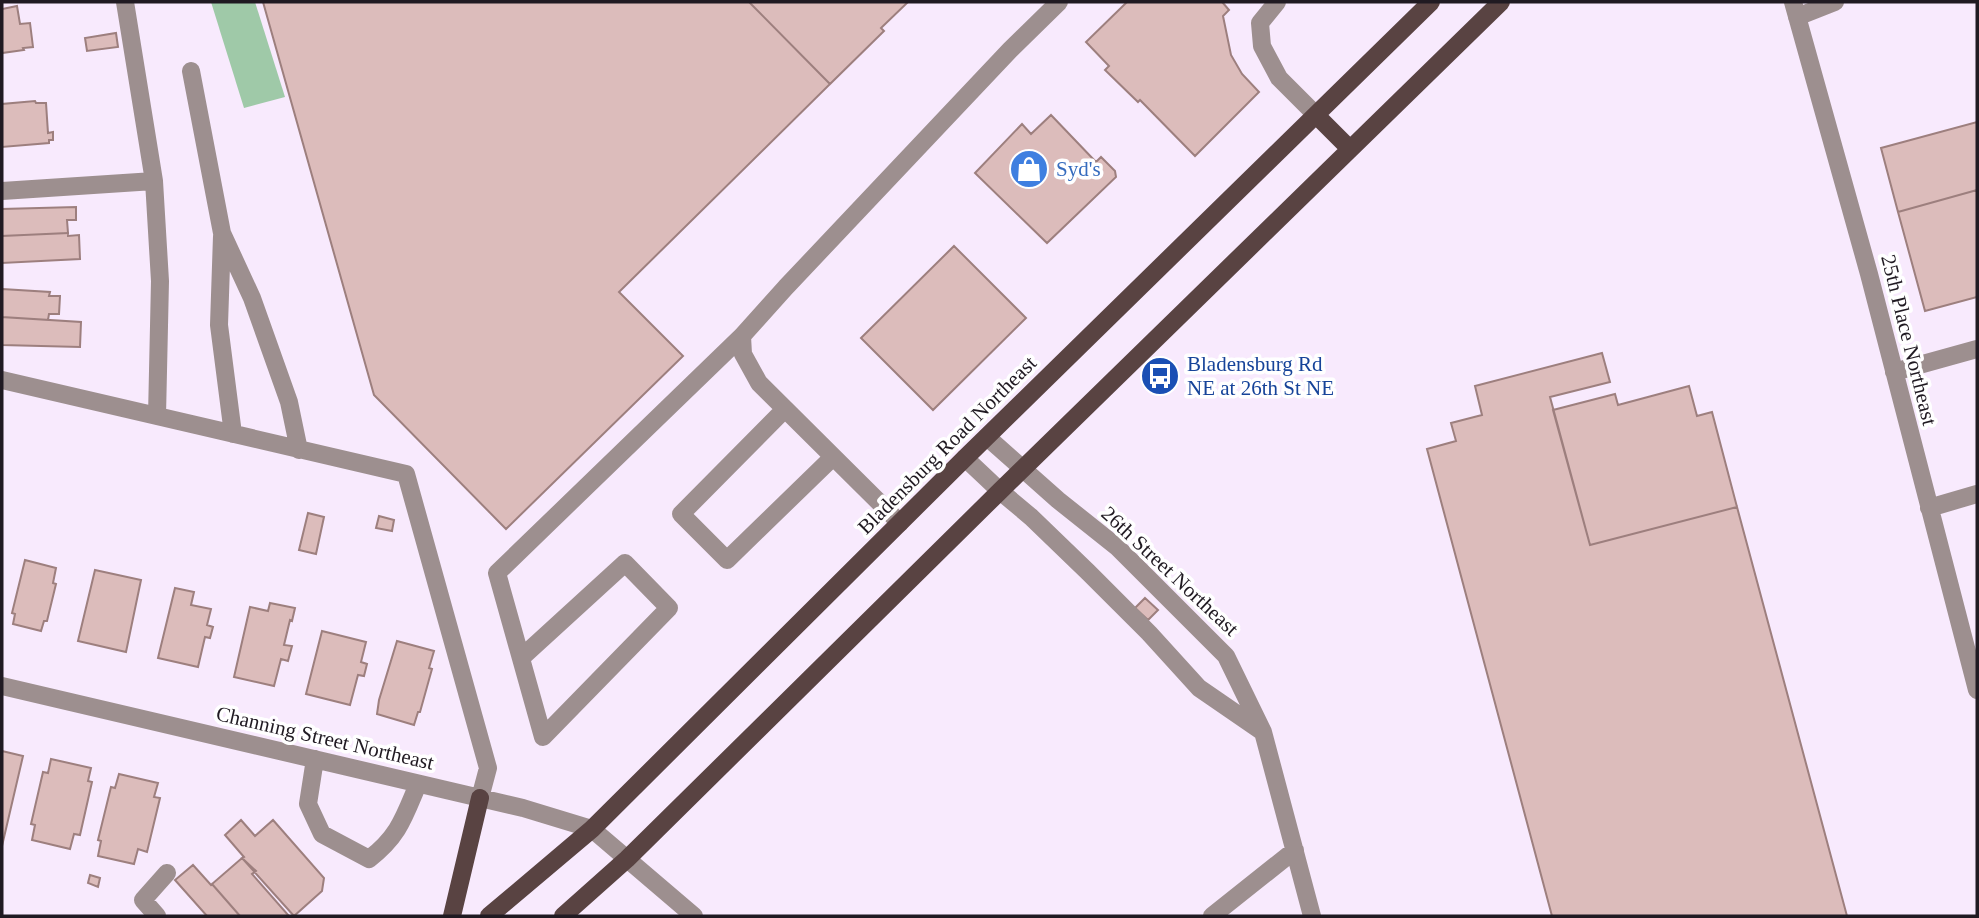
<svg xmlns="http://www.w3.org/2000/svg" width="1979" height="918" viewBox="0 0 1979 918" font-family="Georgia,serif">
<rect width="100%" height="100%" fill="#f8eafd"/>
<path fill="#9fc9a8" d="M211,2H255L285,97L244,108Z"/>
<path fill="#dcbcbb" stroke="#9d7f7e" stroke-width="2" d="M263,2H749L830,84L619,292L683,356L506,529L374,395Z
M749,2H908L881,28L884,31L830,84Z
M1127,2H1224L1223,3L1229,10L1223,16L1231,55L1242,74L1259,92L1195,156L1140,100L1138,102L1105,70L1109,66L1086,42Z
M17,6L20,24L30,23L33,47L23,48L24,50L2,53V9Z
M116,33L118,47L87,51L85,38Z
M35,101L36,103H46L48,133L53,132V140H49V143L2,147V104Z
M1051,115L1096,162L1101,157L1115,171L1116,177L1047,243L975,173L1022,124L1031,134Z
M1977,122V190L1898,212L1881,148Z
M1977,190V297L1925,311L1898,212Z
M76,207V220H67L68,233L2,236V209Z
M68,233V236L79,235L80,259L2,263V236Z
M954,246L1026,318L933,410L861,338Z
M2,289L50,292L49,296H60L59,314H49L48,320L2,317Z
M2,317L81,322L80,347L2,345Z
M1602,353L1610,382L1550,397L1590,545L1737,507L1847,916H1552L1427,449L1456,441L1451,423L1482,415L1475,386Z
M1689,386L1697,416L1712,412L1737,507L1590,545L1553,410L1615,394L1618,405Z
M308,513L324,517L316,554L299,550Z
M379,516L394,520L392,531L376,528Z
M25,560L56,568L53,583L56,584L47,621H44L41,631L13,624L15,614L12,613Z
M95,570L141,580L126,652L78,641Z
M175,588L194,592L191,605L211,609L207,625L213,627L210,638L205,637L198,667L158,658Z
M1145,598L1158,610L1148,620L1135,608Z
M270,603L295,608L292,621L290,620L284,645L292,646L288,661L281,659L274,686L234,677L250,607L268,611Z
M322,631L366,642L361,662L367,664L364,676L358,675L350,705L306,694Z
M397,641L434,651L429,668L432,669L420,712H418L414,725L377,714L379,700Z
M2,751L23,756L2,846Z
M51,759L91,768L88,781L92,782L80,835L74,834L70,849L32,840L35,825L31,824L43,772L48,773Z
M119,774L158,783L154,797L160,798L147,852L138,849L134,864L98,856L101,841L98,840L111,787L115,788Z
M241,820L255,836L273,820L324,878L322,891L294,916L242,858L244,857L225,835Z
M242,858L256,871L252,874L289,916H240L212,884Z
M193,865L211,885L212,884L240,916H207L175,880Z
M90,875L100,878L98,887L88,883Z"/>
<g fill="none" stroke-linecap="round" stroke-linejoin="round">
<path stroke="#9d8f8f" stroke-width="18" d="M125,2L154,181L160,281L157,416
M1277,2L1260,23L1262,46L1279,78L1316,115
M1793,2L1869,274L1977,690
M1797,17L1835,2
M191,71L222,233L252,298L289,402L299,450
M2,191L154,181
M222,236L219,325L233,434
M1894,372L1977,349
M2,380L406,474L488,768L480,798
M785,409L681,514L727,560L833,457
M987,437L1058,500L1117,547L1226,656L1263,732L1312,916
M965,458L1000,491L1031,517L1088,572L1149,633L1199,688L1263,732
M1929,508L1977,494
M900,523L759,383L743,354L742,336L786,287L1010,50L1059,2
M521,658L625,563L669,608L543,737L497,573L742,336
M2,686L523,808L592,829L694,916
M315,759L308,804L322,834L369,859C399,836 404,817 418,784
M157,916L143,900L167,873
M1212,916L1295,850"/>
<path stroke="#594342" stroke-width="18" d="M1316,115L1350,149
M452,916L480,798
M489,916L592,829L965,458L1431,2
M563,916L627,859L1000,491L1501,2"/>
</g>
<defs>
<symbol id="shop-disc" viewBox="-11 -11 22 22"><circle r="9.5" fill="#3f7fe0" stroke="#fff"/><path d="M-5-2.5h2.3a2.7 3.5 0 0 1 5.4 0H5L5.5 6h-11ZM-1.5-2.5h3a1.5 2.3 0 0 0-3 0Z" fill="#fff"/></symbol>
<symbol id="bus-disc" viewBox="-11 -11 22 22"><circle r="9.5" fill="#1a4fb4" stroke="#fff"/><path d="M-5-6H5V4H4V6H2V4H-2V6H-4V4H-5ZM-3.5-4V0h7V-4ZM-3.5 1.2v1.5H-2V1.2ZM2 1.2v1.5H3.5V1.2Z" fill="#fff"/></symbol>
</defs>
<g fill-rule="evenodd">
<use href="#shop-disc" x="1007" y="147" width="44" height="44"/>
<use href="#bus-disc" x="1138" y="354" width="44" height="44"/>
</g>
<g text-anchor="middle" stroke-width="7" stroke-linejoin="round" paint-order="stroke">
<g font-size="21" fill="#366cbe" stroke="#fff" text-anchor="start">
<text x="1056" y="176">Syd's</text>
</g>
<g font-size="21" fill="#201a22" stroke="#fff">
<text transform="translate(1909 340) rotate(76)" y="7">25th Place Northeast</text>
<text transform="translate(947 445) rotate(-45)" y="7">Bladensburg Road Northeast</text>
<text transform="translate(1170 571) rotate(43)" y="7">26th Street Northeast</text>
<text transform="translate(325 738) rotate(13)" y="7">Channing Street Northeast</text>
</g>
<g font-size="21" fill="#164399" stroke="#fff" text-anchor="start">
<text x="1187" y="371">Bladensburg Rd<tspan x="1187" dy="24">NE at 26th St NE</tspan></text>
</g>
</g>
<rect width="1979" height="918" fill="none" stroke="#201a22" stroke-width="7"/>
</svg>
